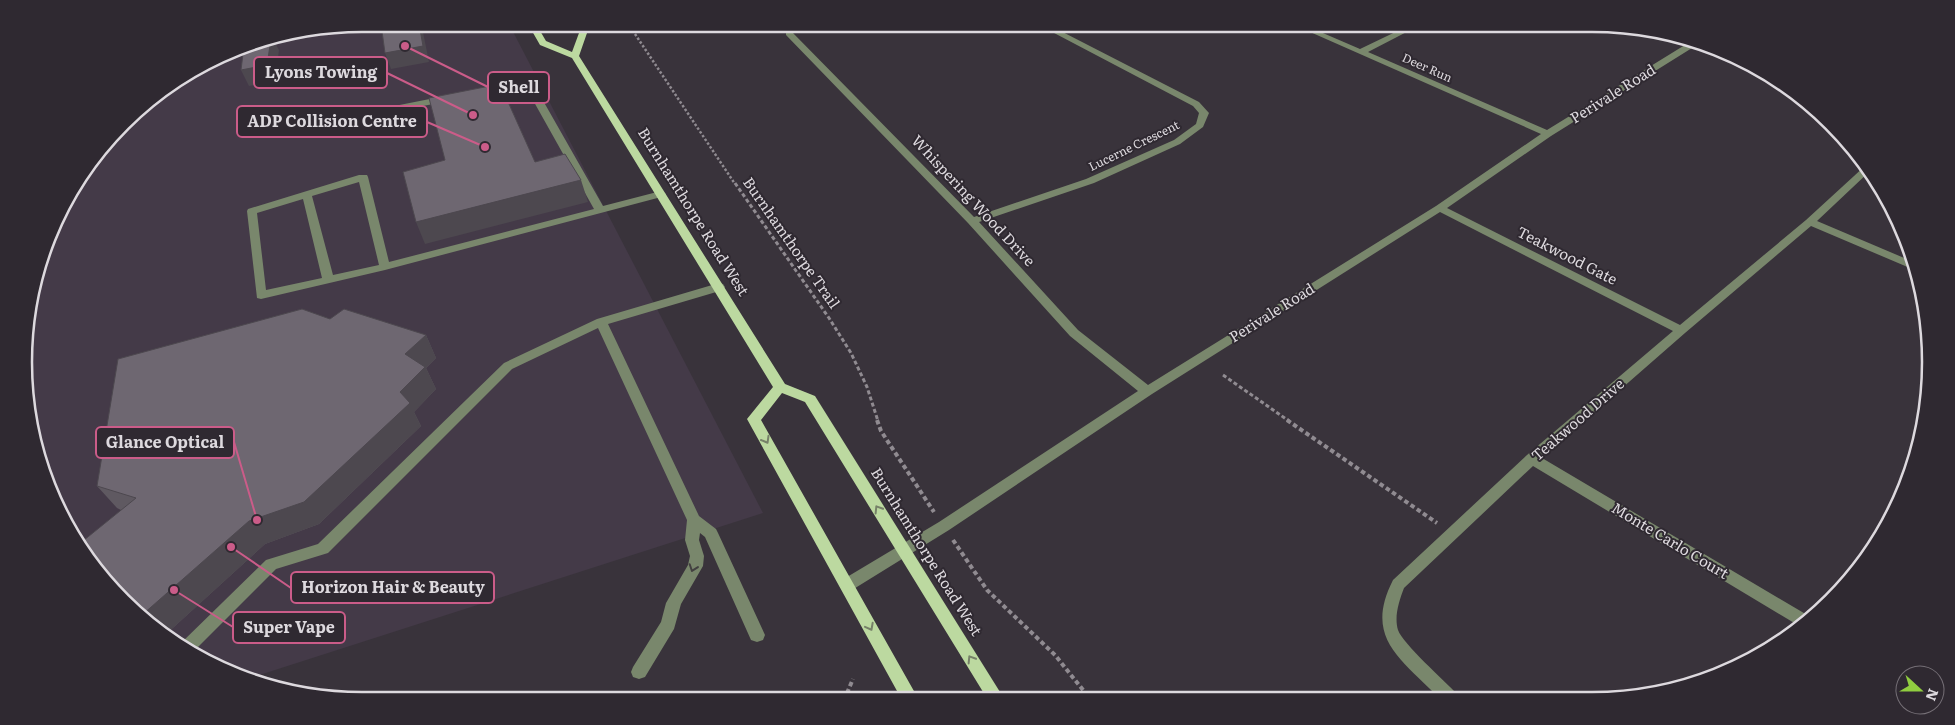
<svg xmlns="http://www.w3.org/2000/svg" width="1955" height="725" viewBox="0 0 1955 725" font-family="Literata,serif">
<rect width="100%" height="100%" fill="#39333b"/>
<path fill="#443a48" d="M362,24H509L763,513L247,679L212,666L157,631L81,550L50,492L30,429L27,318L42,253L69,193L139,108L193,69L253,42Z"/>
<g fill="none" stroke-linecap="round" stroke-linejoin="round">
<path stroke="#908b91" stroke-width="2.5" stroke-dasharray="2.5 2" stroke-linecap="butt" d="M626,24L633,31L735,184"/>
<path stroke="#908b91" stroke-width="3" stroke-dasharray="4 2.5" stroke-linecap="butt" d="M735,183L829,318L851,353L867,387L878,421
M1223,375L1289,421"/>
<path stroke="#908b91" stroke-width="4" stroke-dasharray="4.5 3" stroke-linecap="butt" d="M877,420L881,431L934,512
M1287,420L1437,523
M953,540L987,590L1055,655L1091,700
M844,700L853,679"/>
<path fill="#79876c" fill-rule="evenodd" d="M786,24H794L793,33L974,217L1086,179L1174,140L1196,124L1199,113L1193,106L1037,24H1047L1199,102L1209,113L1203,127L1180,144L1094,183L979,222L1078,330L1148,385L1436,206L1541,134L1292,24H1302L1360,49L1412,24H1422L1368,52L1547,130L1693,40L1700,43L1551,136L1447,208L1680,325L1806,220L1866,165L1870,171L1817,221L1916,263L1917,271L1811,226L1685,333L1542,458L1814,619L1801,627L1533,466L1404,588C1399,601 1394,617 1398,630C1403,644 1445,681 1457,694L1459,699H1440C1402,659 1363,639 1393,580L1527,455L1673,331L1440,212L1152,394L949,530L852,590L847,591L842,590L839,585L842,580L939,522L1138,391L1070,336L968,223L786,35Z
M528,80L533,83L603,206L661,191L666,194L665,196L385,270L261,299L257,298L247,211L248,209L359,175H367L368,177L389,262L594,209L525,86L487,94L482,91L487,88ZM359,182L379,265L333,275L312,196ZM303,199L322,278L266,290L257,213Z
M445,96L448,97V101L283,134L278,131L283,128Z
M719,283L723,284L725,287L723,290L608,324L699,516L716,529L718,533L765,635L763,640L757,642L751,640L705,537L700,533L699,540L704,556L703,566L681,604L674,629L645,677L639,679L633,677L631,672L633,667L661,622L666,603L688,565L690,556L685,540L687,520L598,328L512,369L328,553L276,569L192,653L179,645L266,560L318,544L504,363L597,319Z"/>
<path fill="#bcd9a0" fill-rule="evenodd" d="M528,24H536L546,41L572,52L579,33L573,24H581L587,33L579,56L785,384L815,396L1005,700H988L805,402L782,393L761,420L919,700H902L747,419L773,387L572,58L540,45Z"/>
</g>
<path fill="#5f5961" d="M330,319L426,335L436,358L426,368L436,389L414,412L421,426L319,524L265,544L164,636L157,631L121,510L117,508L97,486Z"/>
<path fill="#4d484f" d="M419,24H421L422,27L429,62L391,69L385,53Z
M271,39H273L279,50L275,81L249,86L241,70Z
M581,180L588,202L425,244L416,222Z
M426,335L436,358L426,368L436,389L414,412L421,426L319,524L265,544L164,636L157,631L142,615L249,521L400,392L405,354Z"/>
<path fill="#6e6771" stroke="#4d484f" d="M381,24H419L423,46L385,53Z
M271,39L267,65L241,70L244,46L253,42Z
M500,84L535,162L565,154L581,180L416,222L403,172L445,160L429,98Z
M302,309L330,319L344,309L426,335L405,354L425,367L400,392L410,403L304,502L249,521L142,615L81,550L78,545L136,498L97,486L118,359Z"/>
<defs><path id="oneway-chevron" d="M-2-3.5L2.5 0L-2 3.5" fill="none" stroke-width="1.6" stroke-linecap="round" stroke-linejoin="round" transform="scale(1.25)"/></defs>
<g stroke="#768168">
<use href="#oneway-chevron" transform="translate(766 440) rotate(60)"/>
<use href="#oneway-chevron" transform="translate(878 509) rotate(-122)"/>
<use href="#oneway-chevron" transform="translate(870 627) rotate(62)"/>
<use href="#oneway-chevron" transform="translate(971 659) rotate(-122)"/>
</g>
<use stroke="#424040" href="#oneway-chevron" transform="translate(693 568) rotate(109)"/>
<g text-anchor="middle" stroke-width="4" stroke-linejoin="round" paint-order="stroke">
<g font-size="12" fill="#ddd9de" stroke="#2f2931">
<text transform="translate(1427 68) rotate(24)" y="4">Deer Run</text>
<text transform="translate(1134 146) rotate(-26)" y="4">Lucerne Crescent</text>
</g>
<g font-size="15" fill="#ddd9de" stroke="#2f2931">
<text transform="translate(1613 94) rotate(-32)" y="5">Perivale Road</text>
<text transform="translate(973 201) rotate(47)" y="5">Whispering Wood Drive</text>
<text transform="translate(693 212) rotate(58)" y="5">Burnhamthorpe Road West</text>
<text transform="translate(791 243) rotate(55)" y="5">Burnhamthorpe Trail</text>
<text transform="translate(1567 256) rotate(27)" y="5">Teakwood Gate</text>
<text transform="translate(1272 313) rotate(-32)" y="5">Perivale Road</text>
<text transform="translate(1578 420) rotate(-41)" y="5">Teakwood Drive</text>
<text transform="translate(1670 541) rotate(31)" y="5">Monte Carlo Court</text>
<text transform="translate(926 552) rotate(58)" y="5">Burnhamthorpe Road West</text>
</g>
</g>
<path d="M0 0H1955V725H0ZM362 32H1592A330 330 0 0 1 1922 362V362A330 330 0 0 1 1592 692H362A330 330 0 0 1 32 362V362A330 330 0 0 1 362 32Z" fill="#2f2931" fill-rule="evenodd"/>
<path fill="none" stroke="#ddd9de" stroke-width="2.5" d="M362 32H1592A330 330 0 0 1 1922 362V362A330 330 0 0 1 1592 692H362A330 330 0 0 1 32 362V362A330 330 0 0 1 362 32Z"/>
<path fill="none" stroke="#cb5c89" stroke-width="2" d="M473 115L387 73M405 46L488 87M485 147L427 122M257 520L234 442M231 547L291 588M174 590L233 627"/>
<g fill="#cb5c89" stroke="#2f2931" stroke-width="2">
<circle cx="473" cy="115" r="5"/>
<circle cx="405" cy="46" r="5"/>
<circle cx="485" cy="147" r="5"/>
<circle cx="257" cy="520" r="5"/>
<circle cx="231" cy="547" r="5"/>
<circle cx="174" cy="590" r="5"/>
</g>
<g fill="#2f2931" stroke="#cb5c89" stroke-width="2">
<rect x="254" y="57" width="133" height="31" rx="5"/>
<rect x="488" y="72" width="61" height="31" rx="5"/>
<rect x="237" y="106" width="190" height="31" rx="5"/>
<rect x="96" y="427" width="138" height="31" rx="5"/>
<rect x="291" y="572" width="203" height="31" rx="5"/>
<rect x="233" y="612" width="112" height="31" rx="5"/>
</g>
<g font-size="16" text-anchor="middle" font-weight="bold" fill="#ddd9de">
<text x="321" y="78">Lyons Towing</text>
<text x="519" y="93">Shell</text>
<text x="332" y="127">ADP Collision Centre</text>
<text x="165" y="448">Glance Optical</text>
<text x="393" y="593">Horizon Hair &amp; Beauty</text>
<text x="289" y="633">Super Vape</text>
</g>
<g transform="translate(1920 690) rotate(111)"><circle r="24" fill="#2f2931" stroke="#756f76"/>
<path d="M0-4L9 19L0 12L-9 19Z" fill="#90cd40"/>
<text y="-8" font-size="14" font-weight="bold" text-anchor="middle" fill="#ddd9de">N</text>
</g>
</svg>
